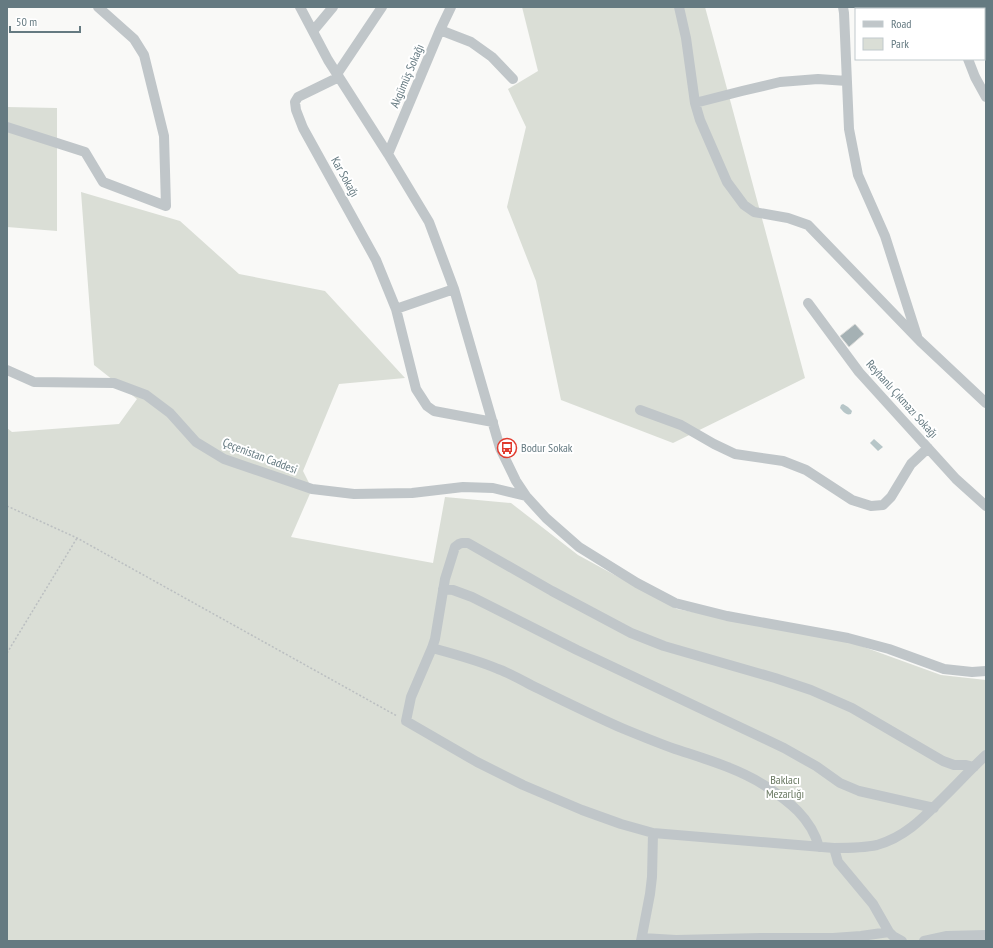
<svg xmlns="http://www.w3.org/2000/svg" width="993" height="948" viewBox="0 0 993 948" font-family="'PT Sans Narrow',sans-serif">
<rect width="100%" height="100%" fill="#f9f9f7"/>
<path fill="#daded6" d="M522,7H705L805,378L673,443L561,400L536,281L507,207L526,127L508,89L538,71Z
M7,107L57,108V231L7,227Z
M81,192L180,221L239,274L325,291L405,378L339,384L303,471L312,489L291,537L433,563L445,497L511,503L578,555L677,609L850,642L941,675L986,680V941H7V428L12,432L119,424L137,399L94,365Z"/>
<path fill="#b7c6c8" d="M843,404L848,407L852,411L851,414C846,416 843,411 840,408L841,405Z
M874,439L883,447L878,451L870,443Z"/>
<path fill="#a5b1b4" stroke="#dbdbd9" d="M855,324L864,334L849,347L840,336Z"/>
<g fill="none" stroke-linecap="round" stroke-linejoin="round">
<path stroke="#bbbfc1" stroke-width="1.5" stroke-dasharray="2 2" stroke-linecap="butt" d="M7,506L77,538L397,716
M7,653L77,538"/>
<path stroke="#c0c6c9" stroke-width="10" d="M300,7L328,60L388,154L429,222L454,289L500,448L516,481L526,496L546,518L579,547L637,583L675,603L727,616L848,638L889,649L944,669L972,672L986,671
M679,7L686,38L695,103L700,120L727,182L744,205L754,212L788,218L808,225L920,341L986,403
M843,7L844,13L849,129L858,175L885,236L917,336
M947,7L948,9
M440,30L471,42L492,57L513,79
M313,31L333,7
M968,59L975,77L986,97
M337,74L382,7
M339,77L298,97L295,102L296,110L303,128L376,260L396,309
M695,103L742,91L780,82L818,79L847,81
M7,127L85,152L103,182L166,206L164,136L144,55L134,39L98,7
M388,154L440,30L451,7
M454,289L396,309L416,389L427,406L434,411L493,422
M808,303L859,372L956,479L986,506
M7,370L34,382L114,383L146,395L170,413L196,442L224,459L312,489L354,494L412,493L463,487L493,488L526,496
M640,410L681,425L714,444L735,454L783,461L806,470L852,500L871,506L883,505L891,497L911,464L928,448
M443,589L453,590L472,597L577,650L784,748L816,766L840,783L859,791L934,808
M432,648C454,654 477,660 498,669C509,673 520,679 531,685C562,700 592,715 624,729C641,736 658,743 675,749C705,759 737,768 764,785C789,801 811,818 819,847
M974,767L966,765H954L943,761L852,708L811,690L775,678L664,646L631,633L552,591L468,543H462L459,544L455,547L445,579L435,639L432,648L411,697L406,721L477,762L523,785L582,810L621,824L653,833L834,848C848,848 863,848 877,845C906,837 925,816 945,796C959,782 972,768 986,755
M834,848L838,862L873,904L889,932L893,936L902,941
M642,938L676,940L761,938H833L861,936L889,932
M641,941L650,894L652,877L653,833
M924,941L947,936L986,935"/>
</g>
<defs>
<symbol id="bus-ring" viewBox="-11 -11 22 22"><circle r="9.5" fill="#fff" stroke="#e13c2f" stroke-width="1.5"/><path d="M-5-6H5V4H4V6H2V4H-2V6H-4V4H-5ZM-3.5-4V0h7V-4ZM-3.5 1.2v1.5H-2V1.2ZM2 1.2v1.5H3.5V1.2Z" fill="#e13c2f"/></symbol>
</defs>
<g fill-rule="evenodd">
<use href="#bus-ring" x="496" y="437" width="22" height="22"/>
</g>
<g text-anchor="middle" stroke-width="4" stroke-linejoin="round" paint-order="stroke">
<g font-size="12" fill="#657a81" stroke="#fff">
<text transform="translate(407 76) rotate(-67)" y="4">Akgümüş Sokağı</text>
<text transform="translate(345 177) rotate(61)" y="4">Kar Sokağı</text>
<text transform="translate(902 399) rotate(48)" y="4">Reyhanlı Çıkmazı Sokağı</text>
<text transform="translate(260 456) rotate(21)" y="4">Çeçenistan Caddesi</text>
</g>
<g font-size="12" fill="#657a81" stroke="#fff" text-anchor="start">
<text x="521" y="452">Bodur Sokak</text>
</g>
<g font-size="12" fill="#6b7a63" stroke="#fff">
<text x="785" y="784">Baklacı<tspan x="785" dy="14">Mezarlığı</tspan></text>
</g>
</g>
<rect width="993" height="948" fill="none" stroke="#657a81" stroke-width="16"/>
<rect x="855" y="8" width="130" height="52" fill="#ffffff" stroke="#c1cacd"/>
<rect x="863" y="21" width="20" height="6" fill="#c0c6c9" stroke="#c1cacd"/>
<text x="891" y="28" font-size="12" fill="#657a81">Road</text>
<rect x="863" y="38" width="20" height="12" fill="#daded6" stroke="#c1cacd"/>
<text x="891" y="48" font-size="12" fill="#657a81">Park</text>
<path d="M10 26v6h70v-6" fill="none" stroke="#657a81" stroke-width="2"/>
<text x="16" y="26" font-size="12" fill="#657a81" stroke="#ffffff" stroke-width="3" paint-order="stroke">50 m</text>
</svg>
